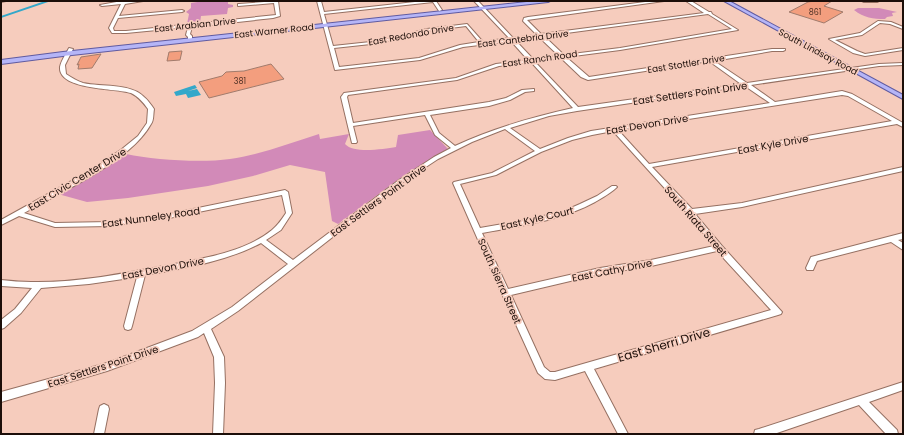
<svg xmlns="http://www.w3.org/2000/svg" width="904" height="435" viewBox="0 0 904 435" font-family="Poppins,sans-serif">
<rect width="100%" height="100%" fill="#f6ccbd"/>
<path fill="#d28ab8" d="M204,1H228V4L233,5V7L228,8L227,14L201,16L200,23L187,24L189,14L186,12L191,8V3Z
M858,8H879L897,12L892,13L893,16L887,17L885,19C873,19 864,18 854,10Z
M430,130L448,149L406,174L338,224L332,221L325,172L290,165L253,176L208,186L128,198L87,202L58,194L126,154C154,160 201,163 230,159C260,155 290,143 319,134L320,139L349,134L345,144C354,154 383,149 396,147L398,135Z"/>
<path fill="#33a8ca" d="M195,85L197,88L188,91L197,89L201,95L188,98L186,94L176,96L174,92Z"/>
<g fill="none" stroke-linecap="round" stroke-linejoin="round">
<path fill="#33a8ca" fill-rule="evenodd" d="M45,1H51L1,18V16Z"/>
</g>
<path fill="#f39e7e" stroke="#a17b6c" d="M814,1H832L824,6L843,12L824,23L789,12L808,2Z
M182,51L180,60L167,61L169,52Z
M101,54L92,68L78,69L79,64L77,65L81,57Z
M271,64L284,79L209,98L199,82L222,76L226,72L244,71Z"/>
<g fill="none" stroke-linecap="round" stroke-linejoin="round">
<defs>
<path id="minor" d="M1,1H6L1,2Z
M122,1H143L125,4L119,16L182,10L184,11L182,12L118,18L113,28L114,31H126L276,15L274,3L238,6V4H239L278,1L280,16L273,18L192,27L190,34L192,36V40L190,41L188,40V37L186,35L188,27L126,33H112L109,28L121,4L102,6L100,5Z
M317,1H321L324,12L424,1H436L442,10L439,11L433,2L324,14L333,46L380,41L427,29L467,24L483,42L509,38L474,1H478L513,38L537,35L523,21L524,18L528,17L653,1H664L527,20L541,34L704,13L686,1H691L709,12H711L712,14L738,30L620,50L566,57L589,77L772,49H785V50L783,51H772L714,61L747,83L879,64L903,63V65L879,66L751,85L775,102L842,91L852,94L903,123V127L897,124L652,167L692,209L742,203L903,167V171L742,207L695,214L722,246L782,312L781,314L778,315L594,369L628,434H618L585,371L555,380L545,379L538,373L503,296L501,293V292L453,183L454,182L492,173L535,151L505,129L472,142L438,159L403,182L238,311L211,329L224,357L225,383L223,434H213L215,383L214,357L204,333L198,337L107,371L1,402V392L107,363L192,331L232,307L288,264L261,243C225,262 184,268 145,275L132,326L131,329L128,330L125,329L124,326L137,277L89,284L41,288L21,313L4,328L1,329V320L15,309L32,288L1,286V280C11,281 21,282 31,282C75,283 121,274 164,266C199,259 244,253 272,230C278,225 282,219 286,213L282,195L169,218L110,226L55,227L19,216L1,225V220L86,173L122,149L138,136L147,123L148,109C143,102 139,97 131,93C116,88 58,90 60,67C61,61 66,54 69,48L73,49L65,65L66,74C72,78 77,81 83,83C101,87 131,83 144,97C148,100 151,105 154,109C153,114 154,120 151,124C131,161 61,192 24,213L55,223L110,222L169,214L285,190L288,192L292,213L281,230L266,240L293,260L399,180L434,157L451,148L435,135L425,115L353,126L357,142L356,143H352L341,97L344,93L456,78L496,64L528,60L511,41L463,47L420,60L335,70ZM708,14L732,29L620,48L564,55L544,36ZM466,26L479,42L460,45L419,58L339,67L334,48L380,43L427,31ZM539,37L559,56L533,59L515,40ZM561,58L581,77L588,80L709,61L741,84L578,107L535,62ZM531,62L573,108C533,117 493,128 455,146L439,133L430,115L489,106L510,100L525,92L534,91V89L522,90L506,98L489,102L353,123L347,97L348,95L457,80L499,66ZM745,86L770,103L591,131L568,138L540,149L510,128L549,116L577,111ZM842,95L848,96L892,121L649,164L618,130ZM613,131L688,214L714,246L651,260L600,268L508,289L482,233C520,226 560,221 595,202C602,198 611,193 617,187L616,186H612L597,196L580,204L564,211L531,219L480,228L460,184L496,175L541,152L572,140L592,135ZM717,251L771,310L555,372H550L544,367L511,295L600,274L651,266Z
M862,1H879L877,2H864Z
M878,21L891,22L903,27V29L890,24L880,23L862,35L835,40L857,51L865,54L903,48V50L865,56L853,53L829,39L860,33Z
M903,233V239L898,240L903,243V250L891,242L817,261L813,270H807L806,268L811,257Z
M903,382V390L869,402L897,430L898,434H886L859,405L774,434H754L755,430L759,429Z
M104,404L108,406L109,409L104,434H94L99,409L100,406Z"/>
<path id="major" d="M536,1H550L548,2L63,56L1,64V60L63,52Z
M724,1H729L903,95V99Z"/>
</defs>
<use href="#minor" stroke="#957062" stroke-width="2"/>
<use href="#major" stroke="#605ba0" stroke-width="2"/>
<use href="#minor" fill="#fff" fill-rule="evenodd"/>
<use href="#major" fill="#b5b5f7" fill-rule="evenodd"/>
</g>
<g text-anchor="middle" stroke-width="3.5" stroke-linejoin="round" paint-order="stroke">
<g font-size="8" fill="#523226">
<text x="815" y="15">861</text>
<text x="240" y="84">381</text>
</g>
<g font-size="9" fill="#1c0e09" stroke="#f6ccbd">
<text transform="translate(195 25) rotate(-6)" y="3">East Arabian Drive</text>
<text transform="translate(274 31) rotate(-6)" y="3">East Warner Road</text>
<text transform="translate(411 35) rotate(-10)" y="3">East Redondo Drive</text>
<text transform="translate(523 39) rotate(-7)" y="3">East Cantebria Drive</text>
<text transform="translate(818 52) rotate(28)" y="3">South Lindsay Road</text>
<text transform="translate(540 59) rotate(-8)" y="3">East Ranch Road</text>
<text transform="translate(686 64) rotate(-9)" y="3">East Stottler Drive</text>
</g>
<g font-size="10" fill="#1c0e09" stroke="#f6ccbd">
<text transform="translate(690 93) rotate(-8)" y="4">East Settlers Point Drive</text>
<text transform="translate(647 124) rotate(-9)" y="4">East Devon Drive</text>
<text transform="translate(773 144) rotate(-10)" y="4">East Kyle Drive</text>
<text transform="translate(77 179) rotate(-31)" y="4">East Civic Center Drive</text>
<text transform="translate(378 200) rotate(-36)" y="4">East Settlers Point Drive</text>
<text transform="translate(151 217) rotate(-8)" y="4">East Nunneley Road</text>
<text transform="translate(537 218) rotate(-13)" y="4">East Kyle Court</text>
<text transform="translate(696 221) rotate(49)" y="4">South Riata Street</text>
<text transform="translate(163 268) rotate(-11)" y="4">East Devon Drive</text>
<text transform="translate(612 270) rotate(-11)" y="4">East Cathy Drive</text>
<text transform="translate(500 281) rotate(66)" y="4">South Sierra Street</text>
<text transform="translate(103 366) rotate(-18)" y="4">East Settlers Point Drive</text>
</g>
<g font-size="12" fill="#1c0e09" stroke="#f6ccbd">
<text transform="translate(664 345) rotate(-16)" y="4">East Sherri Drive</text>
</g>
</g>
<rect width="904" height="435" fill="none" stroke="#1c0e09" stroke-width="4"/>
</svg>
